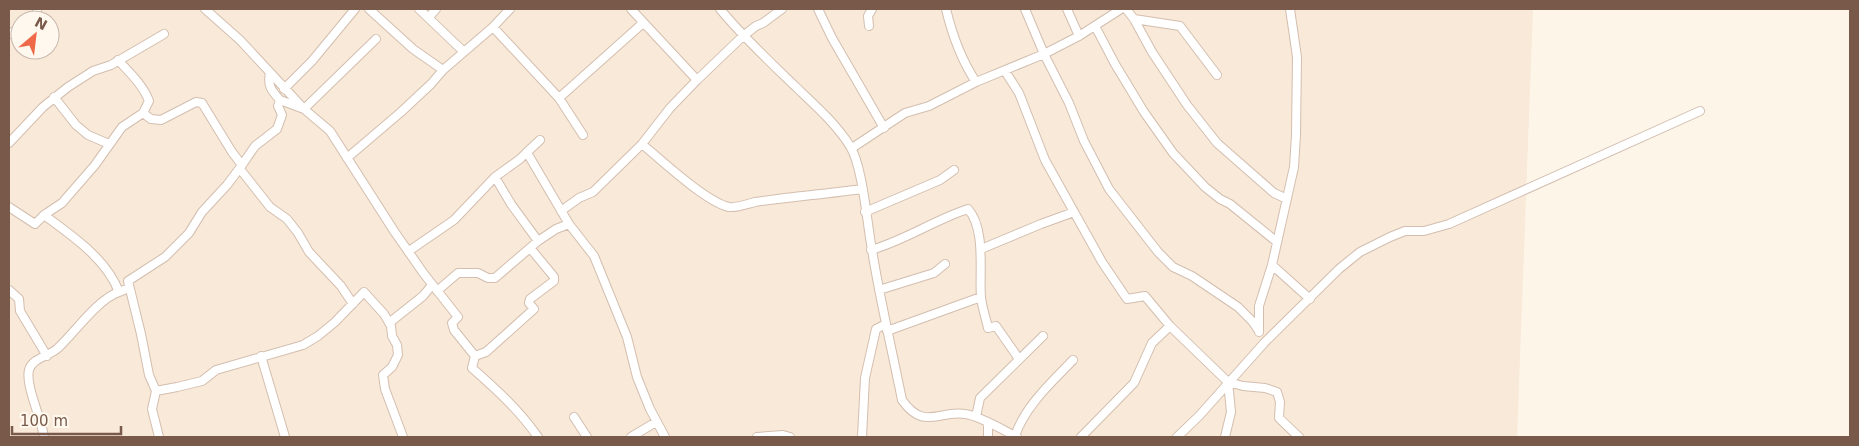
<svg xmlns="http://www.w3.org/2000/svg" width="1859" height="446" viewBox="0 0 1859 446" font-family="'DejaVu Sans',sans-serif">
<rect width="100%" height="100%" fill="#fdf5e8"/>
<path fill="#f8e9d8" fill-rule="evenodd" d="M9,9H1533L1517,437H9ZM20,20H50V50H20Z"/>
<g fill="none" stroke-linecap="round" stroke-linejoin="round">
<defs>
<path id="minor" d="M205,9L240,40L304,109L330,131L394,231L424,274L458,317L452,323L454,330L475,356L472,368C497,390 519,410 538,437
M369,9L413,49L443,70
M419,9L464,52
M631,9L697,80
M720,9C743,37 770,62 797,88C816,106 836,124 850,146C863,167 867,224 872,250C880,300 892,350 902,400C924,431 938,410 965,414C978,415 1005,431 1017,437
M818,9L832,38L884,128
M946,9C952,34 962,61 976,82
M1025,9L1044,54L1069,103L1084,141L1109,189L1158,252L1173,267L1192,276L1238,307L1252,321L1259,331
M1067,9L1079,36
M1126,9L1134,19L1152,52L1187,105L1217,143L1274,193L1287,199
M429,17L436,9
M1134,19L1180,26L1217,75
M36,20L37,17V9
M869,26L868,16L872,9
M1095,26L1115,64L1144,112L1173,153L1205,187L1220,199L1230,204L1277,242
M493,27L559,98L583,135
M9,34L20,28
M1005,71L1019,93L1045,160L1102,262L1127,299L1145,296L1170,326L1228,382L1243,386L1265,388L1277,392L1280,402L1279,418L1299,437
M270,73C267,86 272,91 280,100
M284,89L312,61L355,9
M54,97L76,125L88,135L109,144
M559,98L643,23
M143,113L151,119L161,120L196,102L202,103L232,152L242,165
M9,143L43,107L68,87L93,71L111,65L164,34
M642,144C661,160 706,202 729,207C737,208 747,204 755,202C790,197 826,194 862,189
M852,148L905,113L929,106L976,82L1044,54L1079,36L1121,9
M526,153L540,140
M347,158L401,112L431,84L443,70L493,27L510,9
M240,169L270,207L287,219L298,233L309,252L341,286L353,304
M495,177L520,159L526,153L529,156L569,224L594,256L627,337L637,377L650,409L665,437
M9,207L35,224L44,215L62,203L95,165L122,127L143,113L149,101C143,85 130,73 118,60
M561,211L579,198L593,192L642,144L670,108L697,80L743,36L756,26L763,23L782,9
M865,212L940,180L954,170
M44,215C72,236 106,258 119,292L124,290
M981,249L1041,224L1074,212
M871,250C906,240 934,220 968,209C986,229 979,272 981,297C982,308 986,318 988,328L996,326L1019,359
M409,251L454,220L495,177L511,204L538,241L556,229L569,224
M1272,265L1310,299
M9,290L19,299L20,311L47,356
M879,290L934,273L945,264
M437,291L458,273H478L488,278H495L538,241
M389,323L423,296L432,285
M887,331L981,297
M1259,332V306L1272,265L1294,167L1296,135L1297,57L1290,9
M261,356L285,437
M475,356L486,352L534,309L529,303L530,299L554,281V277L531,249
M156,391L177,387L202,381L216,370L303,345L318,336L335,322L364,292L384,314L391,326L392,336L397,345L398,355L392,367L383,375L385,389L403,437
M574,417L587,437
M976,417L980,398L1043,336
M988,423V437
M1015,436C1025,406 1052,382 1073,360
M44,437C42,420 25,385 29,370C32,358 50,356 58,348C75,332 98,299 119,292
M159,437L152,409L156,391L149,375L141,334L128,281L165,257L189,233L202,212L227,185L242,165L255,146L277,129L282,115L278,106L280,100L304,109L376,39
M631,437L656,422
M757,437L783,435L790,437
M862,437L865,378L876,329L886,324
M1081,437L1134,383L1152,343L1170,326
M1177,437L1199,416L1265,342L1339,269L1360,252L1390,237L1405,231H1424L1449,224L1700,111
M1225,437L1231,412L1228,382"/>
</defs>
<use href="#minor" stroke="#d3beaf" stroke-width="10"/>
<use href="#minor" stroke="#fff" stroke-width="8"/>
</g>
<rect width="1859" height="446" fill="none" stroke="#795a4a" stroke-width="20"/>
<g transform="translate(35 35) rotate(28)"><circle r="24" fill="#fff8ef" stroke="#c9b9ad"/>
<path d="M0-4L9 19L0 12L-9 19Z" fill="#ed6947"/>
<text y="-8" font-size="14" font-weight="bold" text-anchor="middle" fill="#795a4a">N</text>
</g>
<path d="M12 426v8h109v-8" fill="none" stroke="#795a4a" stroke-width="2.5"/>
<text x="20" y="426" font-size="15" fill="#795a4a" stroke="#fff8ef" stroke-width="4" paint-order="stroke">100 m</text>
</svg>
